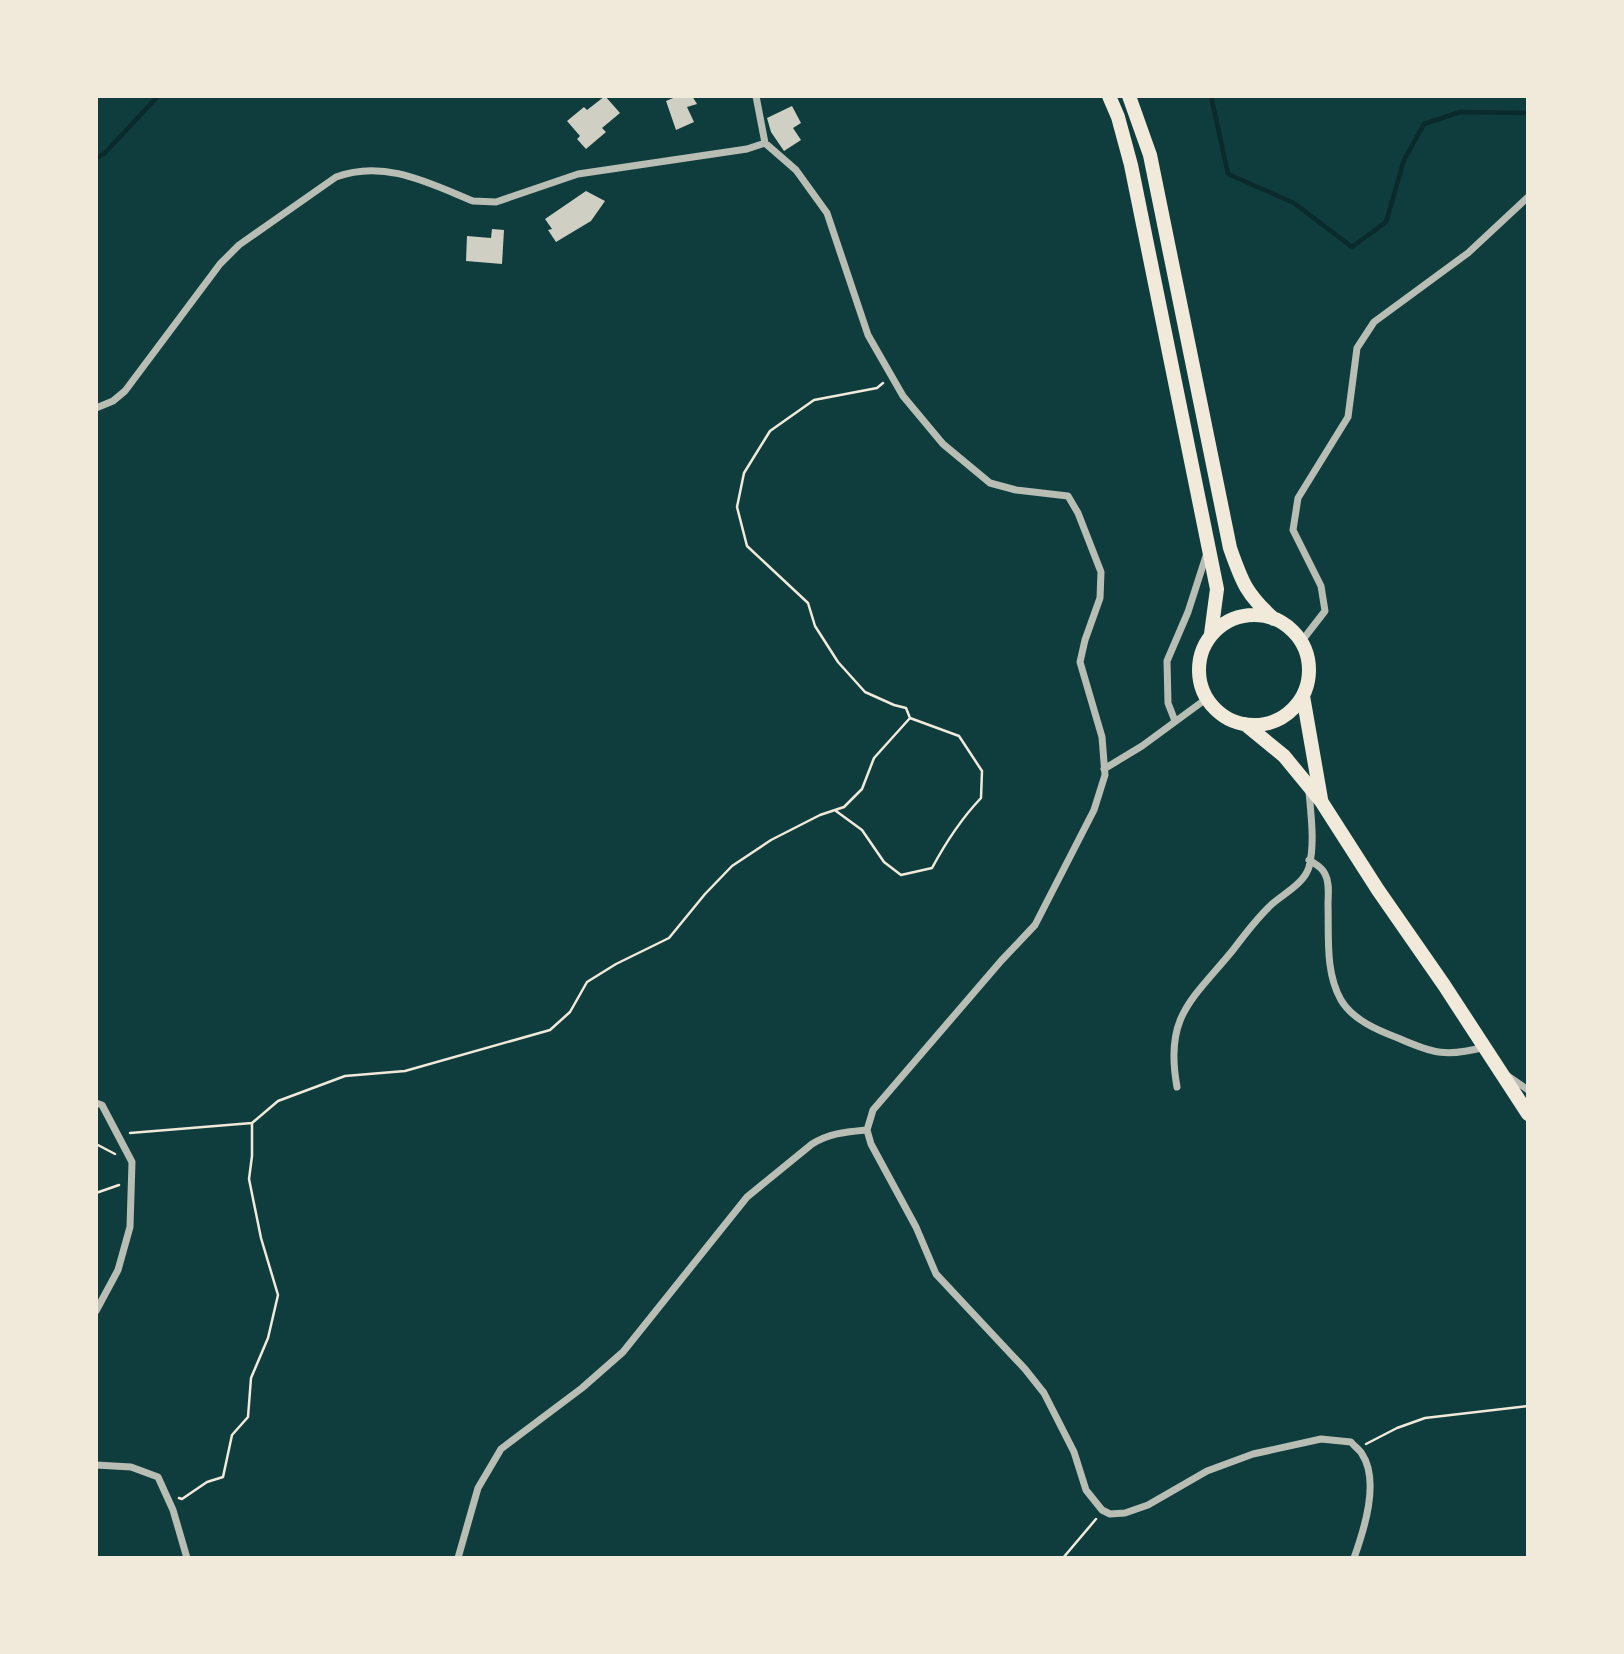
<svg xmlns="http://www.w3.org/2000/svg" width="1624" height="1654" viewBox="0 0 1624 1654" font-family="Poppins,sans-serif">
<rect width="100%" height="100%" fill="#0f3d3e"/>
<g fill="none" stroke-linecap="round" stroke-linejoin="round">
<path stroke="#0a2a2b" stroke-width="4.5" d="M1211,96L1228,174L1294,203L1352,247L1386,222L1404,160L1424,124L1460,112L1528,113
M96,158L104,154L158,96"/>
</g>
<path fill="#cfcfc3" d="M605,96L620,113L602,128L606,132L586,149L577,139L580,136L567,121L584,107L587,110Z
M678,96H692L697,104L687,107L694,122L676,130L666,101Z
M792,106L801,123L793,128L801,140L784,151L771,132L767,118Z
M586,191L605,201L591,221L556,242L548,230L552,229L545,219Z
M492,229L504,230L502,264L466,261L467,236L491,238Z"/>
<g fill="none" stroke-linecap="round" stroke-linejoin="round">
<path stroke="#f1e9da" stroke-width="2.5" d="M836,811L862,830L884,862L901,875L932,868C946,842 961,819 981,798L982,771L959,736L910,718
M130,1133L252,1123
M96,1144L115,1154
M96,1193L119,1185
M1366,1444L1397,1428L1425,1418L1528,1406
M179,1498L182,1499L207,1482L223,1477L232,1435L248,1417L251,1378L268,1338L278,1295L261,1238L249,1179L252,1156V1123L278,1101L345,1076L405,1071L550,1030L570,1012L587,982L616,964L669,938L705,894L732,866L771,840L820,815L844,807L862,789L874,758L910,718L906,708L894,705L865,692L838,662L815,626L808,603L747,546L737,507L744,473L770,431L814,400L877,388L883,383
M1063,1558L1096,1519"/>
<path stroke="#b8beb3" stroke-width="7" d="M756,96L765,143L796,170L827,213L868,335L903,396L943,444L990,483L1016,490L1068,496L1078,513L1101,572L1100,598L1085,640L1080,662L1102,737L1105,775L1094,810L1035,925L1001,961L873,1110L867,1130L871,1144L916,1227L936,1274L1025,1369L1044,1393L1074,1452L1086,1490L1102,1510L1110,1514L1125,1513L1148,1505L1207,1471L1253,1454L1321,1439L1351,1442C1354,1446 1360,1450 1362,1454C1380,1481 1364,1530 1354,1558
M96,408L113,401L125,391L220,264L239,245L336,177C384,159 429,183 473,201L496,202L578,174L747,149L765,143
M1301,642L1325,611L1321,586L1293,530L1298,498L1348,417L1357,348L1374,322L1468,253L1528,197
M1175,721L1168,703L1167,661L1188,612L1206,556
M1104,769L1142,746L1206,699
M1309,860C1315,864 1322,867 1325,874C1330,883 1328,895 1328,905C1329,936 1325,972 1341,1000C1353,1020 1377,1030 1398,1038C1434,1054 1447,1057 1485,1047
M1508,1076L1528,1090
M1177,1087C1164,1016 1192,1000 1233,950C1245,934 1256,919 1271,905C1283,894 1304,884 1309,867C1315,844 1311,815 1309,792
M96,1103L102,1105L132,1162L130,1227L118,1270L96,1311
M96,1465L131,1467L158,1477L173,1510L187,1558
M458,1558L478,1488L501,1449L582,1388L623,1352L747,1197L812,1144C830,1133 846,1132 867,1130"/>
<path stroke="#f1e9da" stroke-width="14" d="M1109,96L1118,117L1131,165L1217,589L1211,634
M1129,96L1150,155L1230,548C1242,582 1246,594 1274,619
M1199 670a55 55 0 1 1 110 0a55 55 0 1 1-110 0Z
M1303,696L1321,799
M1245,724L1284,756L1321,801L1378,890L1444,985L1528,1114"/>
</g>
<rect width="1624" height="1654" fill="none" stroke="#f1e9da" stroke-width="196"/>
</svg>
